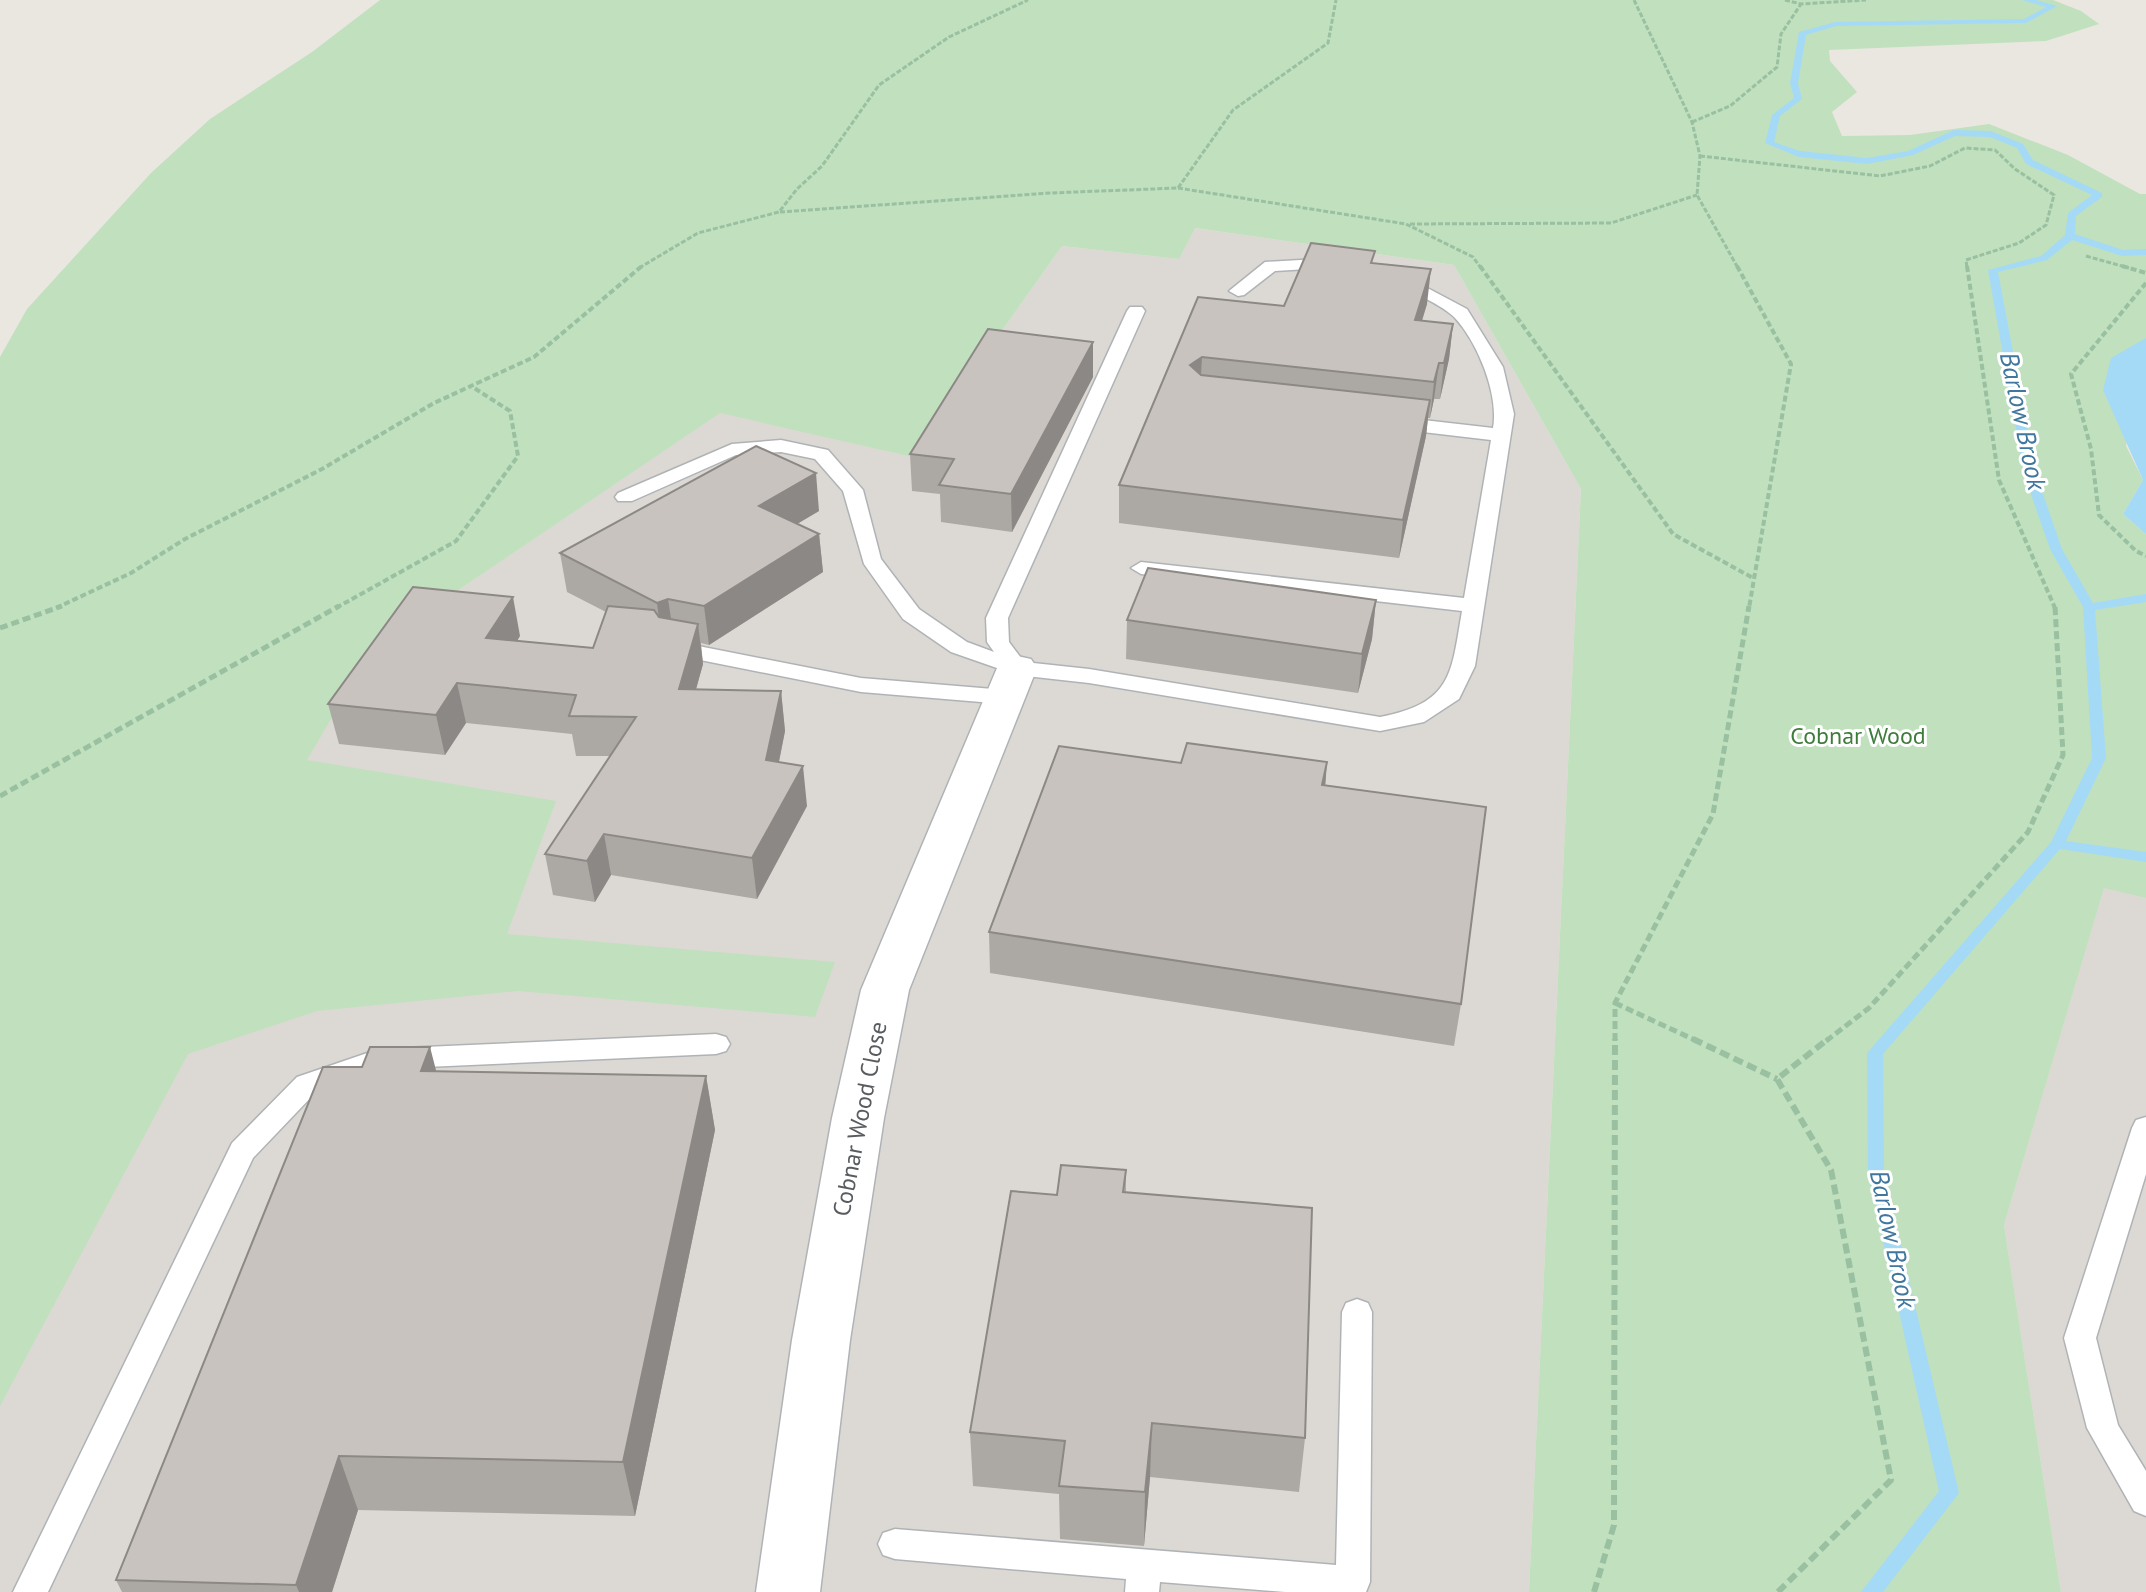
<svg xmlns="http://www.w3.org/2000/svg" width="2146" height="1592" viewBox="0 0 2146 1592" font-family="'PT Sans',sans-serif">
<rect width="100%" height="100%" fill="#eae7e0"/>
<path fill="#dcd9d4" d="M1194,228L1454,265L1581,489L1529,1592H0V835L457,591L720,412L912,457L1062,246L1179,259Z
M2104,887L2146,898V1592H2061L2004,1225Z"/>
<path fill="#c1e0be" d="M380,0H2053L2081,11L2099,24L2046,41L1829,50L1830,61L1857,92L1832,112L1842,136L1910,135L1989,124L2068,155L2140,194H2146V338L2126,446L2143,480L2123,514L2146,534V898L2104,888L2004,1225L2061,1592H1529L1581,489L1454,265L1195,228L1179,259L1062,246L912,457L720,413L457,591L383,630L307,760L556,801L507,934L835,962L815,1017L518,991L317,1011L188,1054L0,1406V357L27,309L151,173L210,119L312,52Z"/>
<path fill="#a4daf6" d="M2146,338V534L2123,514L2143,480L2103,390L2111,358Z"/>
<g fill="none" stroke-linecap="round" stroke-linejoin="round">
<path fill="#a4daf6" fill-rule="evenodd" d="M2022,0H2036L2057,6L2026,23L1836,26L1806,35L1798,83L1802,99L1780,116L1774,142L1800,151L1867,158L1908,151L1954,130L1991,131L2023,144L2033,160L2102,193V197L2076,216L2075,234L2123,250L2146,249V255L2122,256L2072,240L2047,260L1998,272L2036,474L2062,549L2093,603L2146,594V602L2095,610L2106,758L2066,841L2146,852V862L2060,849L1883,1054L1884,1173L1959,1493L1883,1592H1861L1939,1491L1868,1173L1867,1053L2051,842L2092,758L2083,607L2050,549L2024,474L1988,270L2041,256L2065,235L2068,213L2092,195L2026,164L2017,148L1990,137L1955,136L1913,155L1867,164L1799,157L1765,143L1772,115L1794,98L1790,83L1799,32L1835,22L2024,19L2046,7Z"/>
<defs>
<path id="service" d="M1335,258L1343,263L1341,267L1275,271L1244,295L1238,296L1229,291L1265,262Z
M1401,274L1467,309L1503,367L1514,414L1475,666L1459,699L1424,722L1380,731L1089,683L1017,675L951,652L903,619L864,564L843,491L815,459L781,452L736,455L632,501H618L615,497L618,493L732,444L781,440L828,450L863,490L881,559L919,609L967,642L994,652L987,642L986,618L1127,311L1130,307H1142L1145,311L1008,618L1009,642L1024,662L1089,669L1380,717C1452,703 1451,675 1462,611L1141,574L1131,568L1141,562L1464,598L1491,440L1397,429L1388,423L1397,417L1493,428C1499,395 1478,343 1455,318C1443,305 1411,292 1395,283L1392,279L1395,275Z
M673,641L861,678L1005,690L1013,692L1016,697L1013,702L1005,704L861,692L665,653L662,648L665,643Z
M716,1034L726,1037L730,1044L726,1051L716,1054L381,1069L317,1091L253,1158L48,1592H13L232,1143L297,1077L379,1049Z
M2146,1117V1174L2096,1338L2118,1425L2146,1471V1516L2134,1511L2087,1428L2064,1338L2132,1128L2136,1120Z
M1357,1299L1368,1303L1372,1312L1370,1582L1366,1592H1285L1160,1582L1159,1592H1125L1126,1579L895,1559L883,1555L878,1544L883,1533L895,1529L1336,1565L1342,1312L1346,1303Z"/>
<path id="minor" d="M1017,656L1031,659L1037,668L909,990L884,1118L850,1340L820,1592H756L792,1340L832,1118L861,990L997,668L1003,659Z"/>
</defs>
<use href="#service" stroke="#b0b3b6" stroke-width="3"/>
<use href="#minor" stroke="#b0b3b6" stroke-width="3"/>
<path stroke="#99c0a0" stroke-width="3" stroke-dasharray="5 2" stroke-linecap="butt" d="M1634,0L1692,122L1700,156L1697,195L1738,268
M1785,0L1801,4L1866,0
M1692,122L1730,106L1777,67L1781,34L1801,4
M1700,156L1880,176L1930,166L1965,148L1995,150L2015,169L2054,195L2046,225L2019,243L1966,260L1967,268
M1178,188L1406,224L1473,257L1481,268
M780,212L1050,193L1178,188L1233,110L1328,43L1336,0
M1410,224L1611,223L1697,195
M2086,256L2129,268
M639,268L698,233L779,212L797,189L822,166L879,85L949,37L1028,0"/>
<path stroke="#99c0a0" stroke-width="4" stroke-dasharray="6 3" stroke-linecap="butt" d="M1480,266L1673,534L1753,578
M1737,266L1791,364L1749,608
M1967,266L1999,480L2055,608
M2122,266L2146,273
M2146,283L2071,374L2091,449L2099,515L2136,551L2146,556
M56,608L131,573L185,539L322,469L434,403L534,357L642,266
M336,608L456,541L518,456L510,411L471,386"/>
<path stroke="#99c0a0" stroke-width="5" stroke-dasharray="8 4" stroke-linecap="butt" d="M0,628L62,606
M0,796L339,606
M1615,1003L1697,1041
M1615,1041V1003L1713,814L1749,606
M1826,1041L1869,1008L2028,832L2063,755L2055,606"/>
<path stroke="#99c0a0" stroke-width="6" stroke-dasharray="10 5" stroke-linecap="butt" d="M1693,1039L1777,1079
M1594,1592L1614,1525L1615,1039
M1778,1592L1891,1480L1831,1170L1777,1079L1828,1039"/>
<use href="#service" fill="#fff" fill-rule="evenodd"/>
<use href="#minor" fill="#fff" fill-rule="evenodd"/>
</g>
<path fill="#aca8a3" d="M1374,263L1427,304L1422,321L1453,324L1449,359L1440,399H1434L1430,418H1428L1426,436L1399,558L1119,523V485L1198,297L1284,306Z
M1093,342V377L1012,532L941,522L940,494L912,491L910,454Z
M819,511L797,524L819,534L823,572L709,645L701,643L703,664L696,689L781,691L785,731L779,762L807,806L757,899L611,875L595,902L553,895L545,854L610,756H576L572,734L466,723L445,755L339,744L328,704L520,636L517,641L593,648L606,612L567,592L560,553Z
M1376,600L1372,639L1358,693L1126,659L1127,620Z
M1327,762L1325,785L1461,1004L1454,1046L990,973L989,932L1181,763Z
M362,1067L436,1071L706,1076L715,1130L635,1516L358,1510L332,1592H122L116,1580Z
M1126,1170V1192L1305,1438L1299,1492L1150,1477L1144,1546L1060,1539L1059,1494L973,1486L970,1432L1057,1195Z"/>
<path fill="#8c8885" d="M1431,269L1427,304L1411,355L1415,320Z
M1453,324L1449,359L1440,399L1444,363Z
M1093,342V377L1012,532L1011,494Z
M1202,357L1200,393L1190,365Z
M1439,363L1434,399L1430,418L1434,382Z
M1430,400L1426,436L1399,558L1403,520Z
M816,473L819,511L763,544L759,506Z
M819,534L823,572L709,645L704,606Z
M513,597L520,636L494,677L486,638Z
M668,599L674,638L662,642L657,603Z
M1376,600L1372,639L1358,693L1362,654Z
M698,624L703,664L685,729L679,689Z
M457,683L466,723L445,755L436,715Z
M781,691L785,731L771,801L766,760Z
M1327,762L1324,802L1322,785Z
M803,766L807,806L757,899L752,858Z
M604,834L611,875L595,902L587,861Z
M430,1047L444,1101L421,1071Z
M706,1076L715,1130L635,1516L623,1462Z
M1152,1423L1150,1477L1144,1546L1145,1492Z
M339,1456L358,1510L332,1592H299L296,1585Z"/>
<path fill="#c8c3be" stroke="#8c8885" stroke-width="2" d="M1311,243L1375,251L1371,263L1431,269L1415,320L1453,324L1444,363H1439L1434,382L1202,357L1190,365L1201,375L1430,400L1403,520L1119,485L1198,297L1284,306Z
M988,329L1093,342L1011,494L939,485L954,459L910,454Z
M756,446L816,473L759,506L819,534L704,606L668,599L657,603L560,553Z
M1148,568L1376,600L1362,654L1127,620Z
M413,587L513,597L486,638L593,648L608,606L654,610L659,617L698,624L679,689L781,691L766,760L803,766L752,858L604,834L587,861L545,854L636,717L569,716L576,695L457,683L436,715L328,704Z
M1187,743L1327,762L1322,785L1486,807L1461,1004L989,932L1059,746L1181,763Z
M370,1047H430L421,1071L706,1076L623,1462L339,1456L296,1585L116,1580L323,1067H362Z
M1061,1165L1126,1170L1123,1192L1312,1208L1305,1438L1152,1423L1145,1492L1059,1486L1065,1441L970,1432L1011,1191L1057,1195Z"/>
<g text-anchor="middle" stroke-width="6" stroke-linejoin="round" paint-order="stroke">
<g font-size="24" fill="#3e7c3b" stroke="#fff">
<text x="1858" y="744">Cobnar Wood</text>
</g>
<g font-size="24" fill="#595c5f" stroke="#fff">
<text transform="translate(860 1119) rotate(-79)" y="8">Cobnar Wood Close</text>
</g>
<g font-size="26" font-style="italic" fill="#41779d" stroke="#fff">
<text transform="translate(2023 421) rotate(78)" y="9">Barlow Brook</text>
<text transform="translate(1893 1239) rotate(78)" y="9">Barlow Brook</text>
</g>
</g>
</svg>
